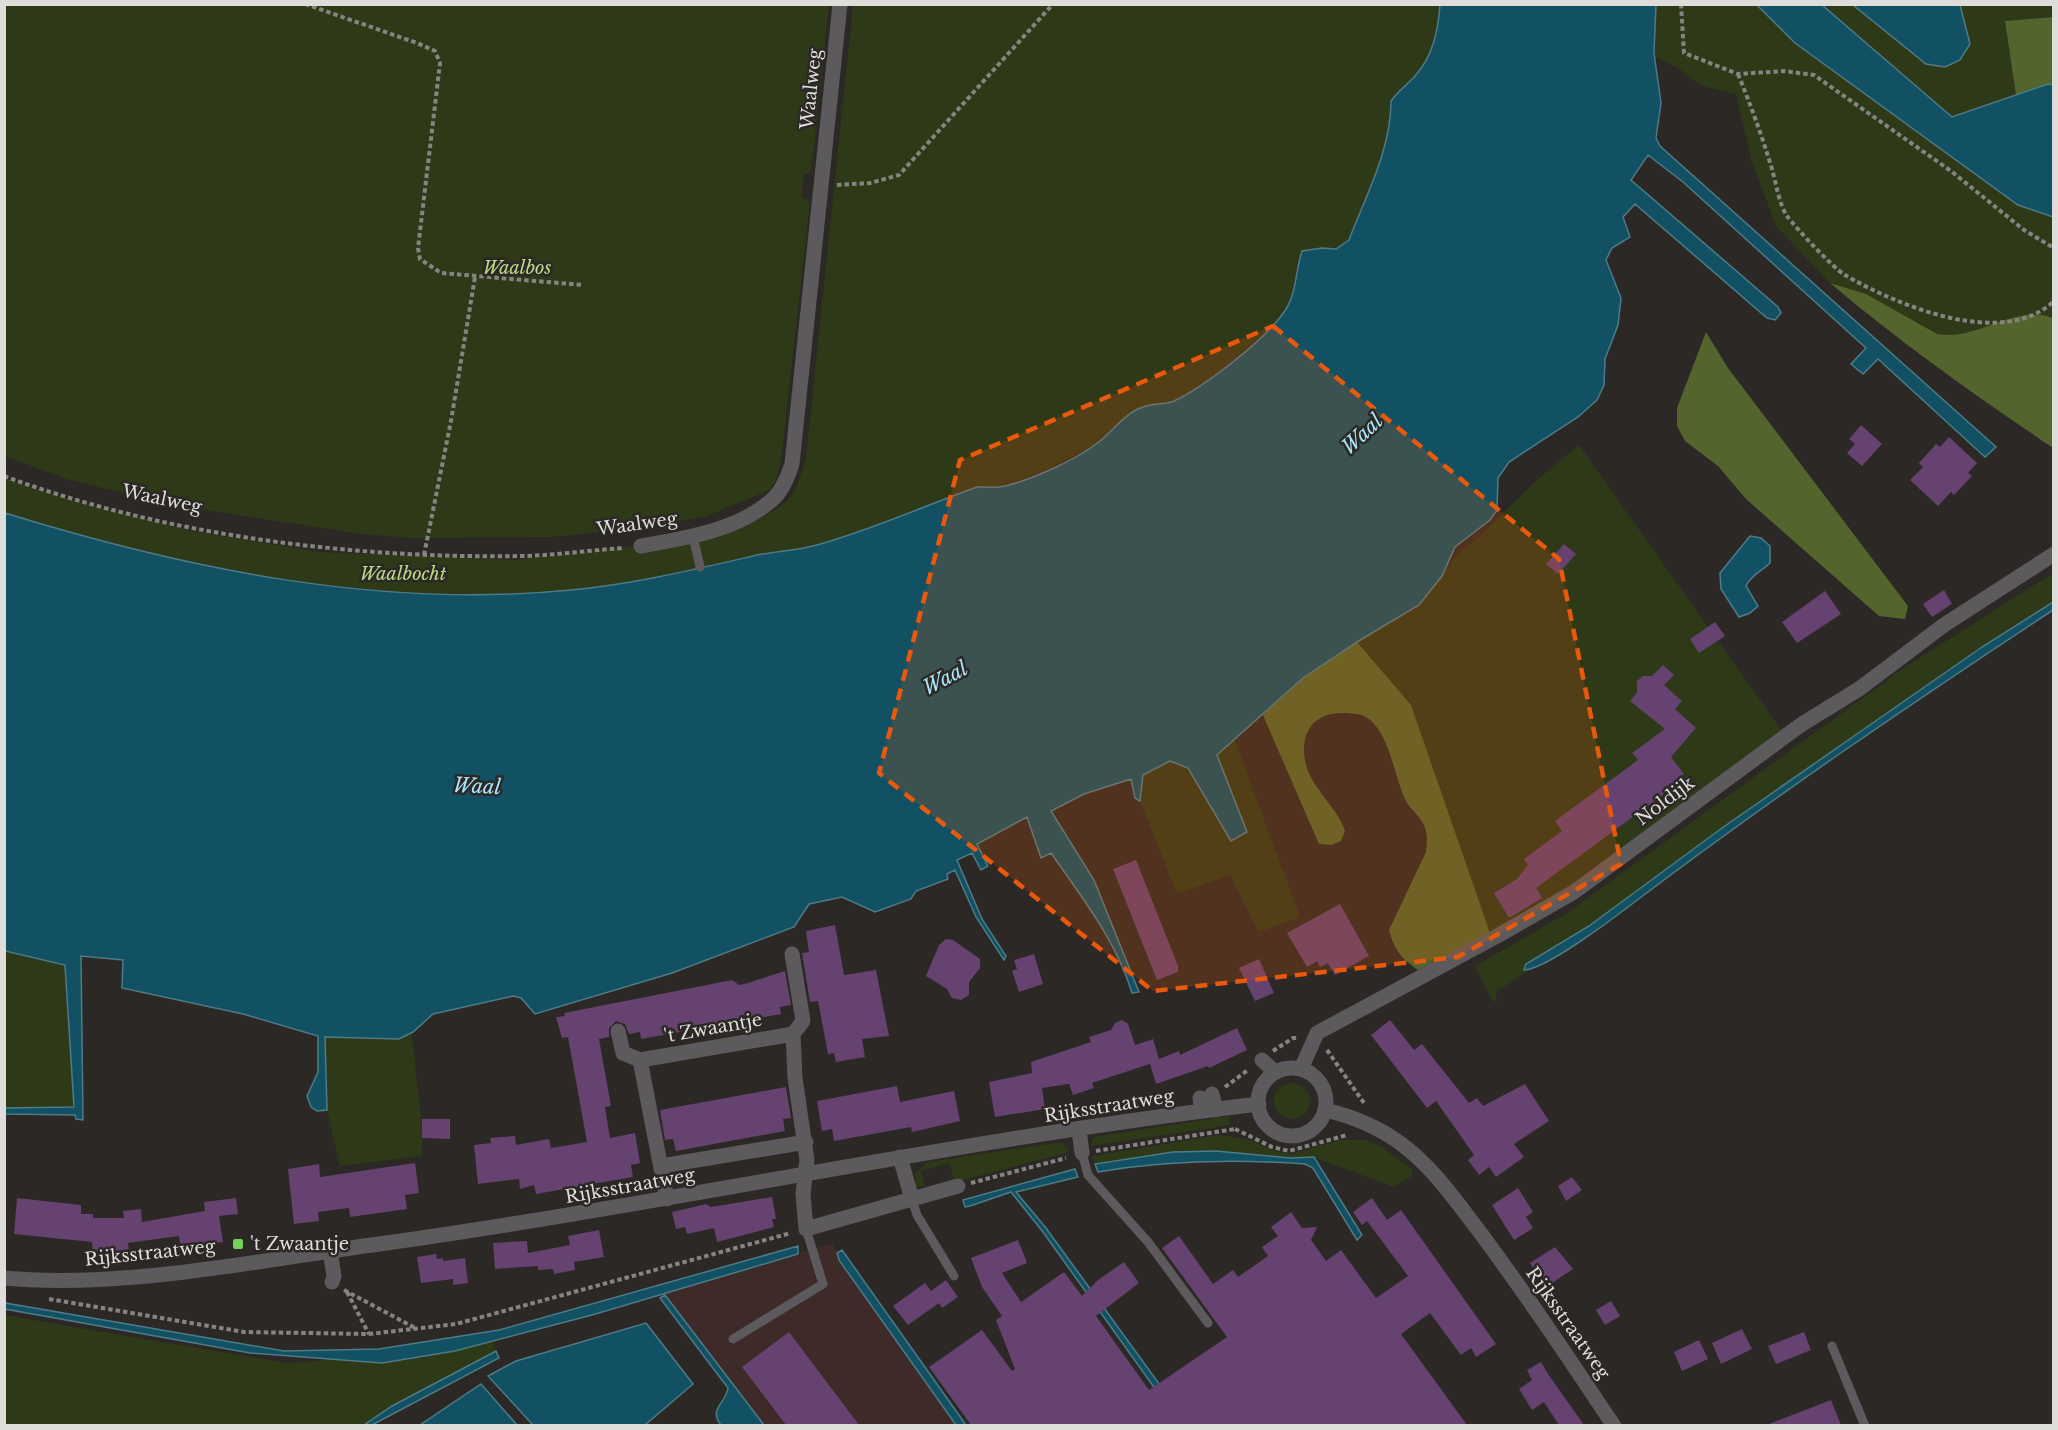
<svg xmlns="http://www.w3.org/2000/svg" width="2058" height="1430" viewBox="0 0 2058 1430" font-family="'Libre Baskerville',serif">
<rect width="100%" height="100%" fill="#2b2825"/>
<path fill="#3e2a28" d="M833,1244L839,1260L956,1425H764L665,1295V1287Z"/>
<path fill="#2e3918" d="M4,5H829L813,157L810,173L804,175L801,197L810,202L781,461L777,478L770,490L707,516L651,527L551,537L412,538L361,534L173,505L66,479L5,456Z
M853,5H1440C1438,31 1433,56 1415,76C1407,85 1398,91 1391,101C1391,150 1366,195 1349,240L1336,249L1322,248L1297,266L1293,297L1283,314L1254,343L1205,382L1174,401L1143,406L1126,417L1096,444L1046,470L1004,486L977,487C924,506 871,530 817,545C796,551 774,551 753,556C692,570 633,584 571,590C380,609 186,569 5,513L4,478L79,502L193,531L320,552L514,560L686,540L749,522L750,524C790,502 793,503 806,458Z
M1656,5H1757L1795,43L2018,205L2053,217V318C2014,303 1977,342 1937,335L1866,294L1830,283L1776,226L1751,159L1736,94L1702,86L1678,68L1655,57Z
M1822,5H1853L1926,64L1970,44L1960,5H2053V17L2005,21L2016,95L1952,117Z
M1579,445L1782,731L1577,883L1490,933L1411,705L1357,642L1419,605L1455,557L1483,533L1537,480Z
M2053,573V602L1982,647L1854,736L1722,828L1589,926L1526,964L1524,969L1528,970L1495,993L1498,1003L1492,1000L1475,966L1567,913L1904,668Z
M1234,738L1300,917L1259,932L1230,875L1177,894L1140,801L1143,775L1170,761L1188,768L1231,841L1247,832L1216,755Z
M5,951L65,965L74,1108H5Z
M412,1033L423,1140L421,1156L340,1166L327,1110L325,1037L398,1039Z
M1274 1101a18 18 0 1 1 36 0a18 18 0 1 1-36 0Z
M1229,1116L1230,1125L1091,1146L1093,1139L1099,1136Z
M1220,1135L1250,1140L1275,1151L1290,1154L1341,1140H1365L1380,1146L1412,1169V1176L1394,1187L1314,1157L1290,1158L1216,1151L1173,1152L1095,1164L1092,1156Z
M1062,1142L1070,1152L955,1182L949,1163L921,1171L925,1186H916L915,1174L927,1162Z
M4,1315L286,1363L310,1362L489,1332L496,1351L392,1406L364,1425H5Z"/>
<path fill="#53652c" d="M2053,17V85L2047,84L2016,95L2005,21Z
M1830,283L1866,294L1937,334C1977,342 2014,303 2053,318V448C1976,396 1901,343 1830,283Z
M1706,332L1728,368L1908,606L1905,619L1879,616L1746,499L1718,466L1685,441L1677,426V408Z
M1357,642L1411,705L1490,933L1418,970C1402,959 1394,950 1389,930L1426,852C1427,843 1428,834 1424,825C1420,817 1412,810 1407,803C1394,779 1391,733 1366,717C1361,714 1350,713 1344,713C1315,712 1300,731 1305,760C1309,787 1337,806 1345,831L1341,841L1331,845L1319,844L1263,715L1303,678Z"/>
<path fill="#115163" stroke="#4e7b87" stroke-width="1.5" d="M1440,5H1656L1654,53L1661,103L1656,138L1660,146L1996,447L1985,457L1878,359L1863,374L1851,364L1866,348L1683,182L1648,155L1631,180L1778,307L1781,313L1775,320L1767,318L1635,204L1623,217L1630,237L1612,248L1606,260L1621,298L1618,325L1605,359L1604,385L1597,400L1578,417L1509,462L1498,478L1497,510L1490,520L1455,547L1442,576L1419,605L1357,642L1303,678L1217,755L1247,832L1231,841L1188,768L1170,761L1143,775L1140,801L1135,798L1131,779L1084,794L1051,811L1094,880L1139,992L1132,993C1117,942 1081,896 1051,853L1041,858L1027,817L977,844L988,866L981,870L972,853L957,860L982,919L1006,956L1004,960L976,917L955,870L947,874L948,879L916,891L911,899L875,912L842,897L809,904L794,927L672,973L535,1014L521,998L513,996L433,1014L413,1032L399,1039L325,1037L327,1110L317,1111L311,1107L307,1096L318,1072V1036L243,1014L122,988L123,960L81,956L83,1120L76,1119L75,1115L5,1114V1108L74,1107L65,965L5,951V513C186,569 380,609 571,590C633,584 692,570 753,556C774,551 796,551 817,545C871,530 924,506 977,487C986,487 996,488 1005,486C1031,480 1075,460 1096,444C1112,433 1124,413 1143,407C1152,403 1164,405 1174,401C1204,387 1266,339 1284,312C1297,294 1295,272 1302,251L1322,248L1336,249L1349,240C1366,195 1391,150 1391,101C1398,91 1407,85 1415,76C1433,56 1438,31 1440,5Z
M1757,5H1822L1952,117L2048,84L2053,85V217L2018,205L1795,43Z
M1853,5H1960L1970,44L1960,60L1945,67L1926,64Z
M1750,536L1761,538L1770,546V563C1762,571 1750,576 1746,586L1758,606L1750,613L1739,617L1721,589L1720,573Z
M2053,602V610C1909,705 1766,802 1628,907C1610,921 1544,970 1524,970L1526,964L1589,926L1722,828L1854,736L1982,647Z
M1216,1151L1290,1158L1314,1157L1362,1235L1357,1240L1313,1168L1305,1164C1234,1159 1168,1160 1098,1172L1095,1164L1173,1152Z
M1075,1169L1078,1177L1016,1192L1046,1228L1189,1425H1181L1043,1232L1011,1192L970,1206L965,1207L963,1200Z
M798,1246V1254L592,1315L455,1351L382,1363L250,1353L5,1309V1303L284,1351L379,1349L499,1330Z
M842,1250L966,1425H956L839,1260L837,1253Z
M665,1295L764,1425H721C708,1409 726,1403 728,1388L660,1298Z
M646,1323L693,1384L645,1425H533L488,1376L516,1361Z
M496,1351L499,1358L372,1425H364L392,1406Z
M481,1384L517,1425H420Z"/>
<path fill="#65426f" d="M1861,425L1882,444L1862,466L1847,453L1855,444L1849,439Z
M1949,437L1977,463L1968,473L1972,476L1954,495L1951,492L1938,506L1910,480L1923,467L1919,463L1936,444L1940,447Z
M1564,544L1576,554L1558,574L1546,564Z
M1944,590L1952,604L1932,617L1923,604Z
M1825,591L1841,614L1797,643L1782,622Z
M1715,622L1725,636L1699,653L1690,639Z
M1663,665L1674,675L1664,685L1682,701L1675,709L1696,728L1671,757L1684,774L1676,780L1679,783L1536,888L1542,898L1509,918L1494,893L1517,879L1528,865L1524,859L1562,831L1555,821L1638,760L1632,753L1665,729L1630,701L1637,693V681L1643,676H1652Z
M1136,860L1178,966V972L1157,980L1113,869Z
M1340,904L1369,956L1335,975L1328,963L1320,967L1317,961L1307,967L1287,933Z
M835,925L844,975L876,970L889,1036L862,1039L865,1057L836,1062L834,1053L828,1054L818,1001L810,1002L802,953L809,952L806,931Z
M946,939L953,940L980,959V968L969,982V995L961,1000L952,998L947,989L926,976L939,945Z
M1034,954L1043,984L1019,992L1012,971L1017,969L1014,960Z
M1259,959L1274,993L1255,1001L1239,968Z
M785,971L791,1005L780,1007L781,1014L641,1039L640,1032L629,1034L625,1024L616,1021L609,1028V1037L599,1039L611,1106L605,1107L610,1138L635,1133L640,1163L631,1165L633,1177L536,1194L534,1185L520,1189L519,1179L478,1184L474,1145L491,1143L490,1138L515,1136L516,1145L549,1139L551,1148L587,1142L568,1037L562,1038L556,1017L565,1016L564,1013L732,980L739,985L748,983Z
M1122,1020L1128,1024L1135,1045L1153,1039L1159,1059L1179,1051L1180,1055L1237,1028L1247,1050L1209,1068L1208,1066L1156,1084L1150,1064L1092,1083L1094,1088L1073,1095L1069,1084L1042,1088L1045,1109L995,1117L989,1082L1032,1073L1031,1062L1091,1042L1089,1037L1111,1030L1115,1023Z
M1390,1020L1414,1050L1422,1044L1469,1103L1477,1098L1483,1106L1525,1084L1549,1121L1514,1144L1524,1157L1496,1177L1489,1167L1479,1175L1468,1160L1474,1155L1436,1101L1427,1108L1371,1035Z
M897,1086L900,1102L954,1091L960,1121L912,1132L911,1127L834,1141L832,1129L822,1131L817,1101Z
M786,1087L791,1118L783,1119L785,1131L676,1151L673,1139L665,1140L660,1110Z
M422,1119H450V1139L422,1138Z
M415,1163L419,1193L405,1195L407,1209L350,1217L349,1208L318,1212L319,1221L294,1224L288,1169L319,1164L320,1177Z
M1572,1177L1582,1190L1566,1201L1558,1186Z
M1518,1188L1533,1212L1526,1217L1533,1228L1514,1240L1492,1205Z
M772,1197L776,1219H772L774,1227L717,1242L714,1228L687,1234L685,1227L676,1229L672,1212L706,1204L711,1207Z
M17,1198L81,1205V1214H93V1218H124L123,1211L141,1209L142,1222L205,1211L204,1202L236,1198L238,1214L219,1216L223,1242L181,1249L179,1236L128,1243L129,1252L93,1255L92,1242L14,1234Z
M1372,1198L1387,1220L1401,1210L1496,1344L1476,1357L1471,1348L1461,1355L1430,1313L1401,1334L1467,1425H971L929,1367L982,1330L1012,1371L1015,1369L996,1320L1002,1316L982,1287L971,1258L1018,1240L1027,1263L1002,1273L1021,1302L1064,1272L1082,1296L1098,1280L1124,1262L1139,1283L1096,1316L1149,1390L1227,1337L1162,1248L1179,1236L1213,1284L1233,1270L1238,1277L1268,1256L1262,1247L1278,1236L1271,1227L1291,1212L1302,1228L1317,1227L1311,1240L1326,1261L1341,1250L1376,1298L1408,1276L1367,1221L1362,1225L1353,1212Z
M599,1230L604,1257L574,1262L575,1270L554,1274L553,1269L538,1270V1266L495,1269L493,1243L527,1241L528,1253L570,1245L568,1236Z
M1555,1247L1573,1269L1546,1287L1530,1263Z
M436,1254L437,1259L443,1258V1261L465,1258L468,1283L453,1285V1279L421,1283L417,1257Z
M946,1280L958,1297L942,1308L939,1303L908,1325L893,1306L925,1283L931,1291Z
M1611,1301L1620,1316L1605,1325L1596,1310Z
M1742,1329L1752,1349L1721,1364L1712,1343Z
M789,1332L859,1425H786L742,1367Z
M1804,1332L1811,1350L1776,1364L1768,1346Z
M1699,1340L1708,1359L1682,1371L1674,1352Z
M1541,1362L1548,1374L1584,1425H1559L1544,1402L1532,1410L1519,1389L1532,1380L1527,1370Z
M1831,1400L1841,1425H1770L1769,1424Z"/>
<g fill="none" stroke-linecap="round" stroke-linejoin="round">
<path stroke="#868481" stroke-width="4" stroke-dasharray="4.5 3" stroke-linecap="butt" d="M305,4L417,43L435,51L440,63L418,248L420,259L441,273L583,285
M1681,4L1684,53L1738,74L1784,71L1814,75L1951,171L2024,230L2054,248
M1738,74C1751,106 1762,136 1772,169C1776,183 1779,204 1787,216C1796,228 1833,268 1845,275C1896,305 2003,350 2054,301
M837,185L870,183L899,175L1053,4
M4,476C166,536 353,559 525,556C558,555 591,550 624,548
M424,555L451,421L475,277
M1327,1050L1364,1103
M1273,1051L1293,1038H1298
M1225,1087L1248,1070
M1235,1129L1272,1147L1289,1151L1347,1135
M1096,1151L1235,1129
M971,1183L1066,1158
M344,1290L417,1329
M347,1292L369,1334
M49,1299L244,1332L369,1334L456,1324L791,1233"/>
<path stroke="#5c5a5c" stroke-width="9" d="M693,536L700,567
M1082,1153L1088,1175L1148,1242L1208,1323
M912,1199L917,1215L954,1276
M733,1339L823,1284L806,1229
M1832,1346L1865,1426"/>
<path stroke="#5c5a5c" stroke-width="15" d="M641,546C686,538 741,530 775,497C784,488 788,475 792,464L840,4
M792,954L803,1021L793,1034
M618,1031L623,1053L640,1060
M1262,1060L1275,1072
M1301,1069L1317,1033L1499,935L1574,892L1802,724L1859,689L1944,625L2054,554
M1212,1094L1216,1110
M1200,1098L1202,1111
M1079,1130L1082,1153
M900,1157L912,1199
M661,1166L806,1142
M667,1199L640,1060L793,1034L795,1078L807,1160L803,1194L806,1229L958,1186
M330,1251L334,1276L332,1282"/>
<path stroke="#5c5a5c" stroke-width="15" d="M1258 1102a34 34 0 1 1 68 0a34 34 0 1 1-68 0Z
M1325,1110C1351,1116 1378,1127 1400,1143C1432,1166 1455,1200 1479,1231C1526,1294 1570,1360 1614,1426
M4,1278C121,1289 256,1261 372,1245C668,1204 961,1139 1259,1104"/>
</g>
<path fill="#e8590c" fill-opacity="0.2" stroke="#e8590c" stroke-width="4.5" stroke-dasharray="12 8" stroke-linejoin="round" d="M1273,326L1559,559L1621,864L1458,957L1153,991L879,773L960,460Z"/>
<rect fill="#74d25c" stroke="#2b2825" stroke-width="2" x="232" y="1238" width="12" height="12" rx="3"/>
<g text-anchor="middle" stroke-width="5" stroke-linejoin="round" paint-order="stroke">
<g font-size="18" fill="#deddda" stroke="#2b2825">
<text transform="translate(811 89) rotate(-84)" y="6">Waalweg</text>
<text transform="translate(162 499) rotate(12)" y="6">Waalweg</text>
<text transform="translate(637 524) rotate(-8)" y="6">Waalweg</text>
<text transform="translate(1665 801) rotate(-37)" y="6">Noldijk</text>
<text transform="translate(713 1028) rotate(-10)" y="6">'t Zwaantje</text>
<text transform="translate(1109 1106) rotate(-9)" y="6">Rijksstraatweg</text>
<text transform="translate(630 1186) rotate(-10)" y="6">Rijksstraatweg</text>
<text transform="translate(150 1253) rotate(-6)" y="6">Rijksstraatweg</text>
<text transform="translate(1568 1323) rotate(55)" y="6">Rijksstraatweg</text>
</g>
<g font-size="18" font-style="italic" fill="#bdda85" stroke="#2b2825">
<text x="517" y="274">Waalbos</text>
<text x="403" y="580">Waalbocht</text>
</g>
<g font-size="18" fill="#deddda" stroke="#2b2825" text-anchor="start">
<text x="250" y="1250">'t Zwaantje</text>
</g>
<g font-size="20" font-style="italic" fill="#a9e6fc" stroke="#2b2825">
<text transform="translate(1362 434) rotate(-43)" y="7">Waal</text>
<text transform="translate(945 678) rotate(-28)" y="7">Waal</text>
<text transform="translate(477 786) rotate(3)" y="7">Waal</text>
</g>
</g>
<rect width="2058" height="1430" fill="none" stroke="#deddda" stroke-width="12"/>
</svg>
